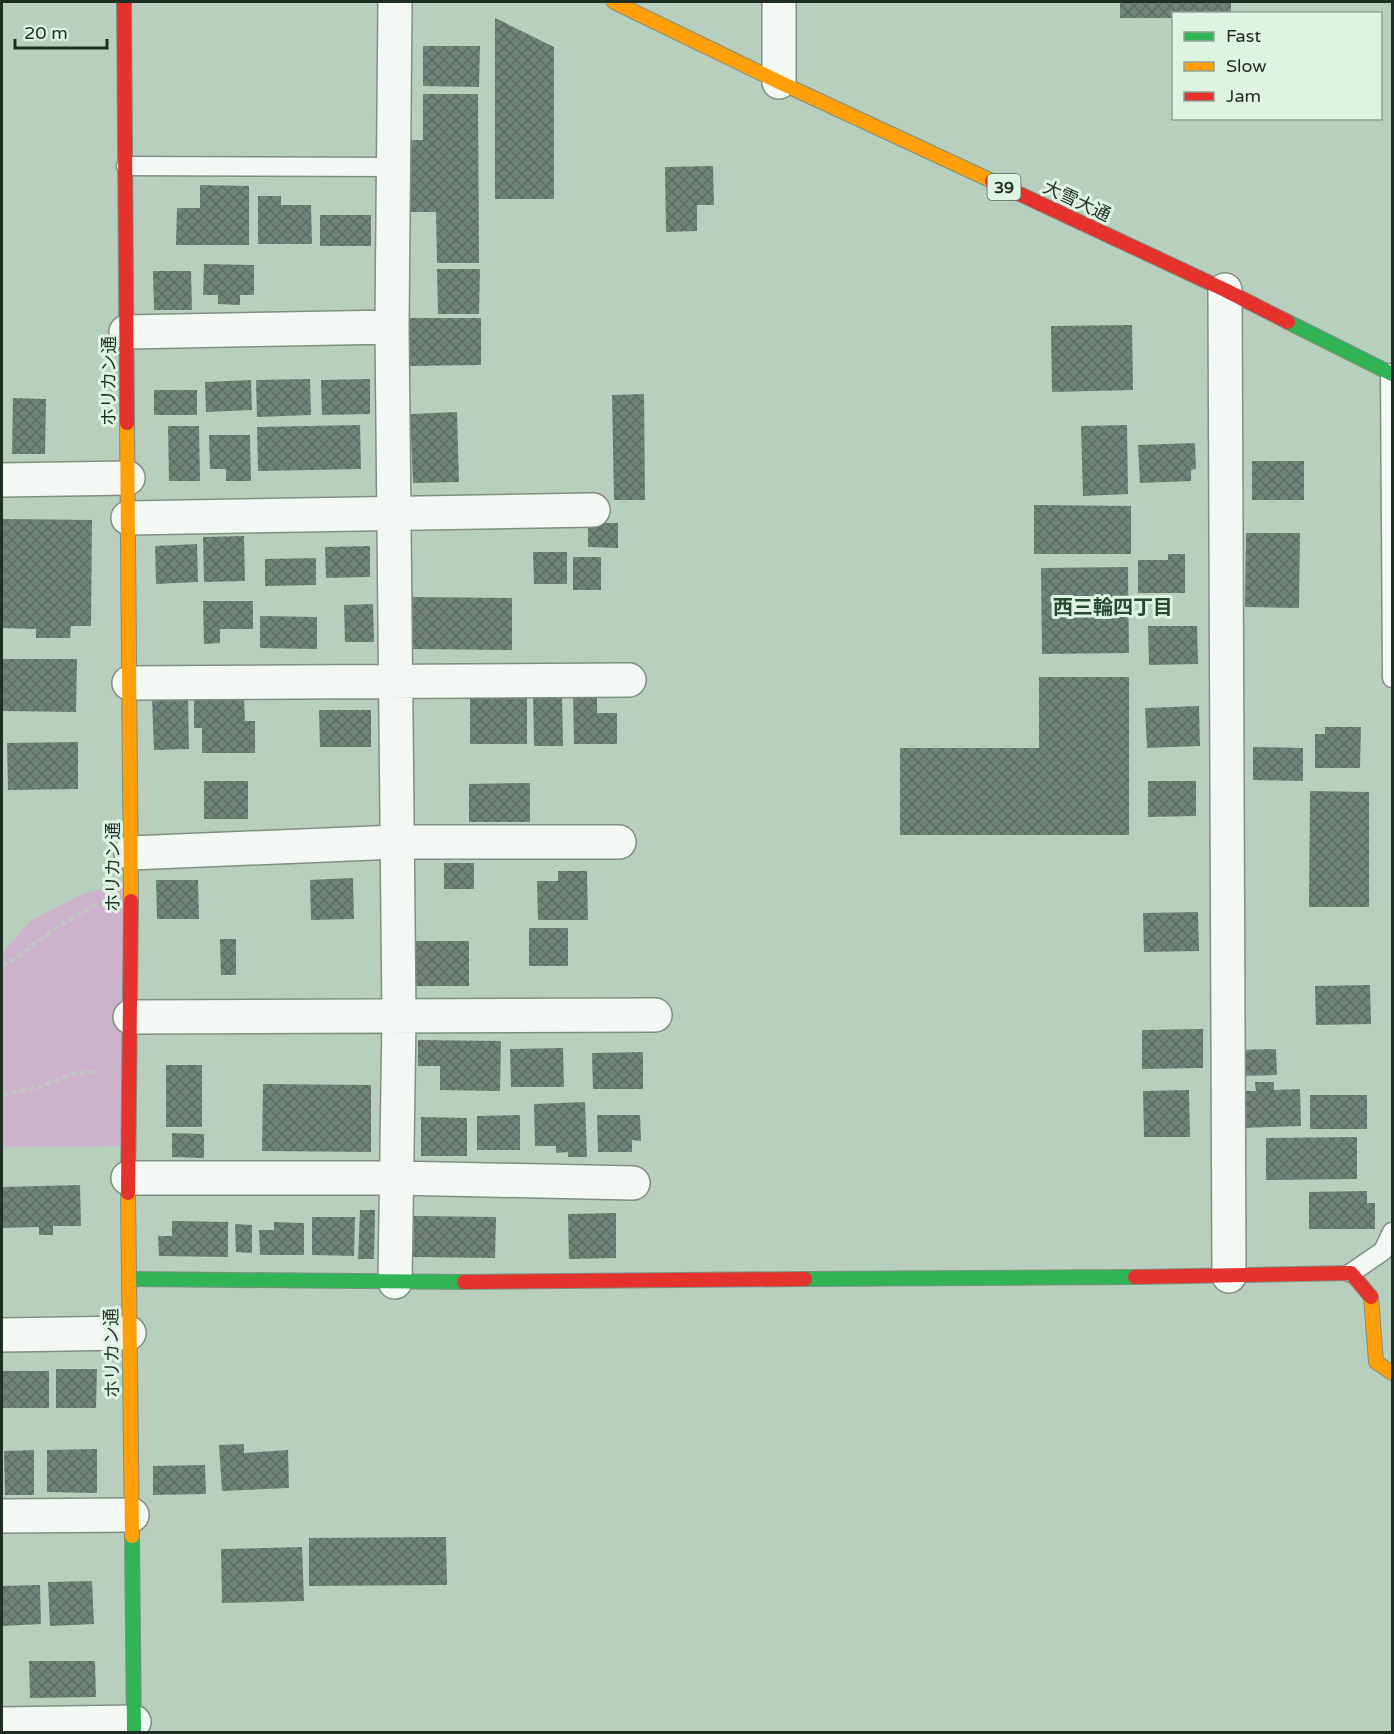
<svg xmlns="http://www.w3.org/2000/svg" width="1394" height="1734" viewBox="0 0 1394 1734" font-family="'Varela Round','Noto Sans JP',sans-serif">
<defs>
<pattern id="building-cross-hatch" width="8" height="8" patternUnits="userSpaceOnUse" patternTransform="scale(1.5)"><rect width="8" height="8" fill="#708479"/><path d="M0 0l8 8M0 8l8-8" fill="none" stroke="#5b6c63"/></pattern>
</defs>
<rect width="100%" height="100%" fill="#b8cfbd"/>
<path fill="#cdb2cb" d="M131,883L128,1146L2,1147V954L30,921L85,893Z"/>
<path fill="url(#building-cross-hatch)" d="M1120,2H1231V14H1174V18H1120Z
M495,18L554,47V199H495Z
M423,46H480L479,87L423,86Z
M423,94H478L479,263H437L436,212H407L406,140H423Z
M713,166L714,205H697V231L666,232L665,167Z
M200,185L249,186V245H176L177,208H200Z
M258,196H281V205H311L312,244H258Z
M320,215H371V246H320Z
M204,264L254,265V295H240V305L218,304V295H203Z
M437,269H480L479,314H438Z
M153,271H191L192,310H154Z
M407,318H481V365L407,366Z
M1132,325L1133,390L1052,392L1051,326Z
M310,379L311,415L257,417L256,380Z
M370,379V414L322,415L321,380Z
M251,380L252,410L206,412L205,382Z
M154,390H197V415H154Z
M644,394L645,500H614L612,395Z
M13,398L46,399L45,454H12Z
M457,412L459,482L413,483L410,414Z
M360,425L361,469L258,471L257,427Z
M1127,425L1128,494L1083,496L1081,426Z
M168,426H199L200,481H169Z
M209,435H250L251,481H226V469H210Z
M1195,443L1196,469L1191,470V481L1140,483L1138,445Z
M1252,461H1304V500H1252Z
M1034,505L1131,506V554H1034Z
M3,519L92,520L91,626H71L70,638H36V629L2,628Z
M588,523H618V548L588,547Z
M1246,533H1300L1299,608L1245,607Z
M244,536L245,581L204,582L203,537Z
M197,544L198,582L156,584L155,546Z
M370,546V577L326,578L325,547Z
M533,552H567V584H534Z
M1168,554H1185V593H1138V560H1168Z
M573,557H601V590H573Z
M316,558V585L265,586V559Z
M1128,567L1129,653L1042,654L1041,568Z
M411,597L512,598V650L411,649Z
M203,601H253V629H220V643L204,644Z
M373,604L374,642H345L344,605Z
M260,616L317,617V649L260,648Z
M1148,626H1197L1198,664L1149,665Z
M3,659H77L76,712L3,711Z
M1039,677H1129V835H900V748H1039Z
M573,690H597V713H617V744H574Z
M533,692H562L563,746H534Z
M470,694H527V744H470Z
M188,697L189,749L154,750L152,698Z
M194,697H244L245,721H255V753H202V728H194Z
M1199,706L1200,746L1147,748L1145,708Z
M319,710H371V747H320Z
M1325,727H1361L1360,768H1315V734H1325Z
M78,742V789L8,790L7,743Z
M1253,747L1303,748V781L1253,780Z
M204,781H248V819H204Z
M1148,781H1196V816L1148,817Z
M530,783V822H469V784Z
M1310,791L1369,792V907H1309Z
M444,863H474V889H444Z
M558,871H587L588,920H538L537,881H558Z
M353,878L354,919L311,920L310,880Z
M156,880H198L199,919H157Z
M1198,912L1199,951L1144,952L1143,913Z
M529,928H568V966H529Z
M220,939H236V975H221Z
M411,941H469V986H411Z
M1370,985L1371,1024L1316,1025L1315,986Z
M1203,1029V1068L1142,1069V1030Z
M418,1040L501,1041L500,1091L440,1090V1066H418Z
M563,1048L564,1087H511L510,1049Z
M1276,1049L1277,1075L1237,1076V1050Z
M643,1052V1089H593L592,1053Z
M166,1065H202V1127H166Z
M1255,1082H1274V1090L1300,1089L1301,1126L1242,1128L1241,1091H1256Z
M263,1084L371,1085V1152L262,1151Z
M1189,1090L1190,1137H1144L1143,1091Z
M1310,1095H1367V1129H1310Z
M585,1102L587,1157H568V1152L556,1153V1146H535L534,1104Z
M520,1115V1150H477V1116Z
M597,1115H640L641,1141L632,1140V1152H598Z
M421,1117L467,1118V1156H421Z
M172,1133L204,1134V1158L172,1157Z
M1357,1137V1179L1266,1180V1138Z
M80,1185L81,1226H53V1235H39V1227L2,1228V1187Z
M1367,1191V1203H1375V1229H1309V1192Z
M360,1210H375L374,1259H358Z
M616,1213V1258L569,1259L568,1214Z
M414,1216L496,1217L495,1258L413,1257Z
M312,1217H355L354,1256L312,1255Z
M172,1221L228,1222V1257L159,1256L158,1236H172Z
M274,1222L304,1223V1255H260L259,1230H274Z
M235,1224L252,1225V1253L236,1252Z
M56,1369H97L96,1408H56Z
M2,1371H49V1408H2Z
M244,1444V1453L288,1450L289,1488L222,1491L219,1445Z
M97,1449V1493L47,1492V1450Z
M34,1450V1495H5L4,1451Z
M205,1465L206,1494L153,1495V1466Z
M446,1537L447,1585L309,1586V1538Z
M302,1547L304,1601L222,1603L221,1549Z
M92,1581L94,1624L50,1626L48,1582Z
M40,1585L41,1624L2,1626V1586Z
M29,1661H95L96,1697L30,1698Z"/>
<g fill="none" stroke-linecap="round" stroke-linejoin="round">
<defs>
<path id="lane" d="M126,166L394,167
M1390,373L1392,678
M1351,1273L1383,1251L1392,1232"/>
<path id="street" d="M395,2L392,327L399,1017L395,1282
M779,2V82
M1225,290L1229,1276
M126,332L392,327
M2,480L128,478
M128,518L593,510
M129,683L629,680
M131,853L397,842H619
M130,1017L655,1015
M128,1178H396L633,1183
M2,1335L129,1333
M2,1516L132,1515
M2,1724L134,1722"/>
<path id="fast" d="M1288,322L1392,374
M129,1279L464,1282
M805,1279L1135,1277
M132,1536L134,1732"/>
<path id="slow" d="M614,2L779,82L992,181
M127,423L131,901
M128,1193L132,1536
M1371,1297L1376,1362L1392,1373"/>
<path id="jam" d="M124,2L127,423
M992,181L1225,290L1288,322
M128,1193L131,901
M1135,1277L1351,1273L1371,1297
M464,1282L805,1279"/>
</defs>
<use href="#lane" stroke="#7e9082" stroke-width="21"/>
<use href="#street" stroke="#7e9082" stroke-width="36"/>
<use href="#fast" stroke="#7e9082" stroke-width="16"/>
<use href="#slow" stroke="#7e9082" stroke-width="16"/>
<use href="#jam" stroke="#7e9082" stroke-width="16"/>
<path stroke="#c1c7c3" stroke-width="4" stroke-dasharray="6 3" stroke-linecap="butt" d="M2,966L19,956L60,925L99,903
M2,1095L38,1087L73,1074L99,1071"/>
<use href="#lane" stroke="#f4f8f5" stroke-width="18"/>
<use href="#street" stroke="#f4f8f5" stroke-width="33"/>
<use href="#fast" stroke="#30b455" stroke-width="14"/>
<use href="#slow" stroke="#ff9f0a" stroke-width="14"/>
<use href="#jam" stroke="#e5322d" stroke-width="14"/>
</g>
<g text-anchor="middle" stroke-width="6" stroke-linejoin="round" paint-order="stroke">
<rect fill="#def3e2" stroke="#58695c" stroke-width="1.5" x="987.5" y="174" width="33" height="26" rx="4.5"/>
<g font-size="16" font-weight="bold" fill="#1e2e22">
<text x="1004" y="193">39</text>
</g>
<g font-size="18" fill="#1e2e22" stroke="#def3e2">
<text transform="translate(1077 201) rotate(25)" y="6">大雪大通</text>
<text transform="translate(109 381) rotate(-90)" y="6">ホリカン通</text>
<text transform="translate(113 867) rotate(-90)" y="6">ホリカン通</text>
<text transform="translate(112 1353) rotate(-91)" y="6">ホリカン通</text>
</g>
<g font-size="20" font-weight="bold" fill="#25492f" stroke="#def3e2">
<text x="1113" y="614">西三輪四丁目</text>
</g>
</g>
<rect width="1394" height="1734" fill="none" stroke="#1e2e22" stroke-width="6"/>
<rect x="1172" y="12" width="210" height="108" fill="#def3e2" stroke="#91a495" stroke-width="1.5"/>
<rect x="1184" y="32" width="30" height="9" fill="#30b455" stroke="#91a495" stroke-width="1.5"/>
<text x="1226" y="42" font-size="18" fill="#1e2e22">Fast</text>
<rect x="1184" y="62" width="30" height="9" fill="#ff9f0a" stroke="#91a495" stroke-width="1.5"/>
<text x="1226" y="72" font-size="18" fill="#1e2e22">Slow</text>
<rect x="1184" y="92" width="30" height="9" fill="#e5322d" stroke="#91a495" stroke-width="1.5"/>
<text x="1226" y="102" font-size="18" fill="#1e2e22">Jam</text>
<path d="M15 39v9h92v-9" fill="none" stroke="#1e2e22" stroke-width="3"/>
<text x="24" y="39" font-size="18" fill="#1e2e22" stroke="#def3e2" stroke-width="4.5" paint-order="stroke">20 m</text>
</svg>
